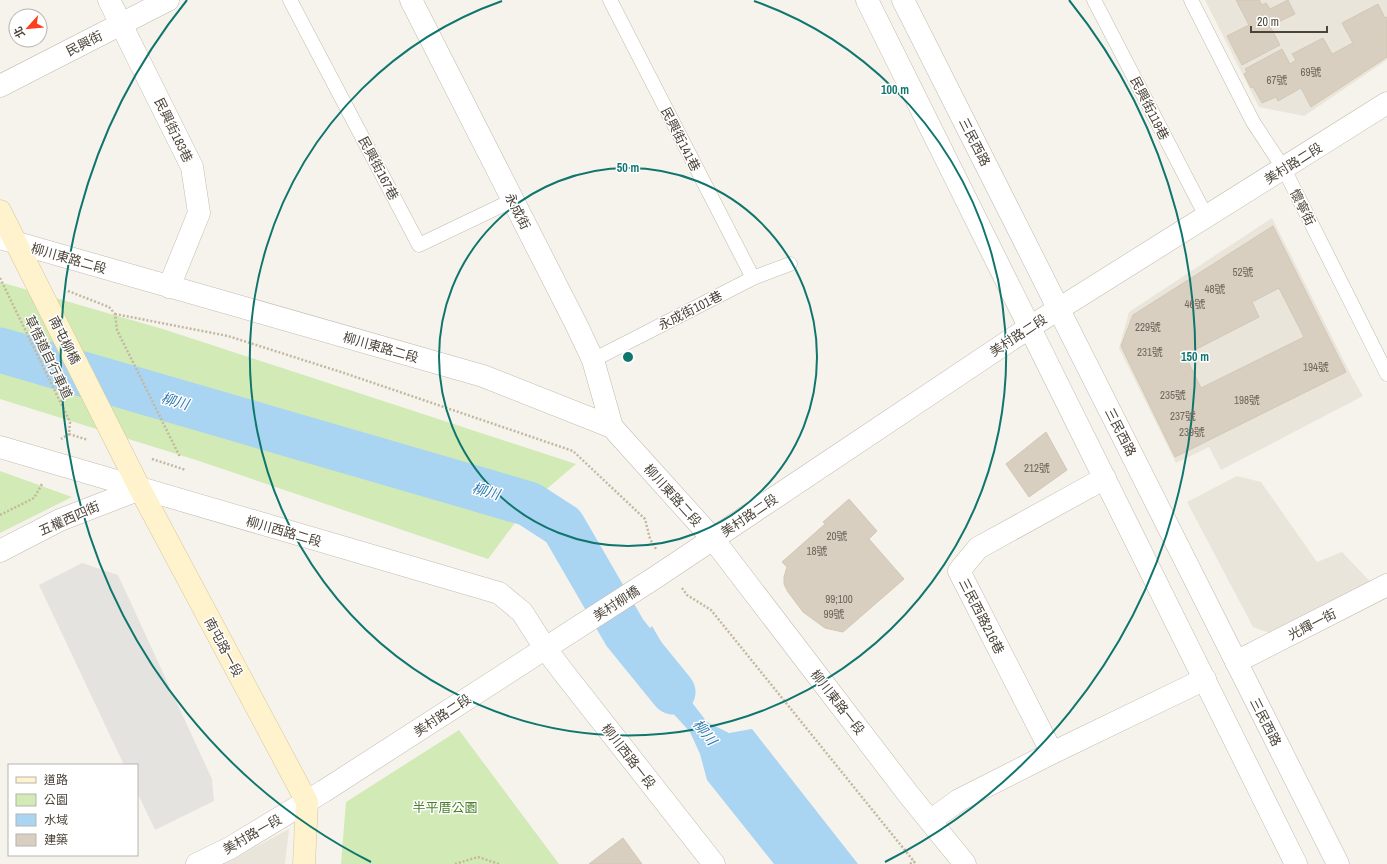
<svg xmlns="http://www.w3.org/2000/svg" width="1387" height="864" viewBox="0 0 1387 864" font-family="'Archivo Narrow','Noto Sans TC',sans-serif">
<rect width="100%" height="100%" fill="#f6f3ec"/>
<path fill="#eae5da" d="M1205,0H1387V60L1304,116L1259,107Z
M1272,218L1352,377L1363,396L1221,470L1209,447L1176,463L1119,348L1129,312Z
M1237,476L1261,482L1317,562L1342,552L1384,596L1291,641L1253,627L1187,502Z
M289,829L285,864H224Z"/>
<path fill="#d2eab5" d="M0,282L166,330L576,464L529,504L488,559L196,460L0,399Z
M0,471L72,497L0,533Z
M459,730L559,864H341L346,802Z"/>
<path fill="#e5e3e0" d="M82,563L118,575L212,779L214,801L155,830L137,792V765H124L39,585Z"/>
<path fill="#a9d4f2" d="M652,626L679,673L690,700L707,722L729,733L752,729L858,864H774L707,780L700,754L690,732L670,710L627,653Z"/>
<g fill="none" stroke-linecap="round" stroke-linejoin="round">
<path stroke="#a9d4f2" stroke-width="45" d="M0,350L529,504L563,526L625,633L673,692"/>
</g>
<path fill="#d8cfc1" stroke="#d3c7b4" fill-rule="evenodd" d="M1236,0H1259L1262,5L1266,3L1270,9L1288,0L1295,14L1270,26L1280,45L1242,65L1227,36L1249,25Z
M1378,4L1385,18L1387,17V57L1311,107L1301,88L1278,101L1276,97L1262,103L1253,87L1251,88L1244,74L1247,72L1245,69L1282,49L1290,64L1296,60L1292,54L1323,38L1332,54L1353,43L1342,23Z
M1273,226L1346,372L1175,457L1121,346L1133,315ZM1279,288L1304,337L1201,388L1185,355L1259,317L1252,302Z
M1046,432L1067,470L1029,497L1006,464Z
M849,499L877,531L869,539L904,579L843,632L825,628L803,612L788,592L784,584V577L787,567L782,562L825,524L823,522Z
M623,838L642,864H589Z"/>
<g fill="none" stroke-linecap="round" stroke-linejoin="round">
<defs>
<path id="service" d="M290,0L419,245L513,200
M610,0L753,278
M1094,0L1206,216
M1191,0L1253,122L1284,169L1387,374
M593,360L753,278L790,264"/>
<path id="minor" d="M109,0L192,167L199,213L169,287
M411,0L577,326L593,360L612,427
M0,86L168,0
M0,238L483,376L612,427L713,539L909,795L965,864
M0,447L499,593L522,612L545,648L564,673L714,864
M0,551L60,520L140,489
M1236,662L1387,585
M1052,753L959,571L978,548L1105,478
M930,821L959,800L1052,753L1205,679"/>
<path id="tertiary" d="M867,0L1296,864
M903,0L1338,864
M197,864L230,848L324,791L656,577L1030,327L1387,103"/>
<path id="secondary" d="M0,211L140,489L307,802L304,864"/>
</defs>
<use href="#service" stroke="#c2bbae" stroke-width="15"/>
<use href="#minor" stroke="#c2bbae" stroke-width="23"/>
<use href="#tertiary" stroke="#c2bbae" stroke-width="23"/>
<use href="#secondary" stroke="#d6c79b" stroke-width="23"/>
<path stroke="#c4b79f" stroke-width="2.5" stroke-dasharray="2 2" stroke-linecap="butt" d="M0,278L70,422L69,434L61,439
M68,291L109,307L115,314L117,330L180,457
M115,314L228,336L344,373L573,451L645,519L650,539L656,549
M69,434L88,440
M152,459L186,470
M0,515L34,498L42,484
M682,588L687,595L711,610L916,864
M455,864L478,857L499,864
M910,864L914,861"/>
<use href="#service" stroke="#fff" stroke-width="14"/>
<use href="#minor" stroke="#fff" stroke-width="22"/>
<use href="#tertiary" stroke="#fff" stroke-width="22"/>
<use href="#secondary" stroke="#fff3cd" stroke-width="22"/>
</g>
<g fill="none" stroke="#0f766e" stroke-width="2">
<circle cx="628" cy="357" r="189"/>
<path d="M754 1A378 378 0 1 1 502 1"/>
<path d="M371 862A567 567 0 0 1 187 0M1069 0A567 567 0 0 1 885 862"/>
</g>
<g text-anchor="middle" stroke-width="3" stroke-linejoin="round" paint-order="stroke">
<g font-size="11" fill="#6e675b">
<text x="1311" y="76">69號</text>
<text x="1277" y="84">67號</text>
<text x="1243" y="276">52號</text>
<text x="1215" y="293">48號</text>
<text x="1195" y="308">46號</text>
<text x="1148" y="331">229號</text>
<text x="1150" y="356">231號</text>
<text x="1316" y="371">194號</text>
<text x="1173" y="399">235號</text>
<text x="1247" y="404">198號</text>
<text x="1183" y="420">237號</text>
<text x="1192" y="436">239號</text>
<text x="1037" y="472">212號</text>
<text x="837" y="540">20號</text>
<text x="817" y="555">18號</text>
<text x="839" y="603">99;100</text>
<text x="834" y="618">99號</text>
</g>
<g font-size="13" fill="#4b4439" stroke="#fff">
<text transform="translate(84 43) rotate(-27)" y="5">民興街</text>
<text transform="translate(1150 108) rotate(63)" y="5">民興街119巷</text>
<text transform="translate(174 130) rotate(64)" y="5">民興街183巷</text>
<text transform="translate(681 139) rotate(63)" y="5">民興街141巷</text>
<text transform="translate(975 142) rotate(63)" y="5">三民西路</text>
<text transform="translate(1293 163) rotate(-32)" y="5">美村路二段</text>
<text transform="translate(379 168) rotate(62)" y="5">民興街167巷</text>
<text transform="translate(1303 207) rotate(63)" y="5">懷寧街</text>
<text transform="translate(518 211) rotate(63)" y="5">永成街</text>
<text transform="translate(69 258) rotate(16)" y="5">柳川東路二段</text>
<text transform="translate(690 310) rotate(-27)" y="5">永成街101巷</text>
<text transform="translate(1018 335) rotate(-33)" y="5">美村路二段</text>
<text transform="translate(65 340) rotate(63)" y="5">南屯柳橋</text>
<text transform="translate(381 347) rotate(16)" y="5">柳川東路二段</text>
<text transform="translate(49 357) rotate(64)" y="5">草悟道自行車道</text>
<text transform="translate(1121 432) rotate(63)" y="5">三民西路</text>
<text transform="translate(673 495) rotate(48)" y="5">柳川東路二段</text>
<text transform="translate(749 515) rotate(-34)" y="5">美村路二段</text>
<text transform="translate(69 518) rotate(-24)" y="5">五權西四街</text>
<text transform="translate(284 531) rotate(16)" y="5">柳川西路二段</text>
<text transform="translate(616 603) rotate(-33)" y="5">美村柳橋</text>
<text transform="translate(982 616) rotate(63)" y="5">三民西路216巷</text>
<text transform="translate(1312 624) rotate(-27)" y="5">光輝一街</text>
<text transform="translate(224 647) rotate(62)" y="5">南屯路一段</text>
<text transform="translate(838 702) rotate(52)" y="5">柳川東路一段</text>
<text transform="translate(442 715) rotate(-33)" y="5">美村路二段</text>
<text transform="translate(1266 722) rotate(63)" y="5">三民西路</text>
<text transform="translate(629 756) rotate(52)" y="5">柳川西路一段</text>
<text transform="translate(252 834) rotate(-30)" y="5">美村路一段</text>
</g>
<g font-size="13" fill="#4a7f2a" stroke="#fff">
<text x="445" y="812">半平厝公園</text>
</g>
<g font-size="14" font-style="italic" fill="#2e7ab2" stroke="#fff">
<text transform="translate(175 401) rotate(16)" y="5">柳川</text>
<text transform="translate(486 491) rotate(16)" y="5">柳川</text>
<text transform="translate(705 732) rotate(51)" y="5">柳川</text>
</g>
</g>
<circle cx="628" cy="357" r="6" fill="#0f766e" stroke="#fff" stroke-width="2"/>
<g font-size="12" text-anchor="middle" font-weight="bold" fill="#0f766e" stroke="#fff" stroke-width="3" stroke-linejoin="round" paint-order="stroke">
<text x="895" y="94">100 m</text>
<text x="628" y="172">50 m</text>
<text x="1195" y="361">150 m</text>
</g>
<rect x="8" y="764" width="130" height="92" fill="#ffffff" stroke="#b7b4b0"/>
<rect x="16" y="777" width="20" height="6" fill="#fff3cd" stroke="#b7b4b0"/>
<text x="44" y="784" font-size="12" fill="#4b4439">道路</text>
<rect x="16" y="794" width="20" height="12" fill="#d2eab5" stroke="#b7b4b0"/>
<text x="44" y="804" font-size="12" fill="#4b4439">公園</text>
<rect x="16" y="814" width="20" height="12" fill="#a9d4f2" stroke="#b7b4b0"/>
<text x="44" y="824" font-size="12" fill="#4b4439">水域</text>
<rect x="16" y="834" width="20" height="12" fill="#d8cfc1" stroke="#b7b4b0"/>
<text x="44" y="844" font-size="12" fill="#4b4439">建築</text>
<g transform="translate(28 28) rotate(243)"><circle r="19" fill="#ffffff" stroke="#b7b4b0"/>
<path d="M0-3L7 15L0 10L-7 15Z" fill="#fc3f1d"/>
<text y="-6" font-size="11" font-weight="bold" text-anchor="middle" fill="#4b4439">北</text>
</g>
<path d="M1251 26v6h76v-6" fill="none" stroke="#4b4439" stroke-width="2"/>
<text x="1257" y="26" font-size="12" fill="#4b4439" stroke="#ffffff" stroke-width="3" paint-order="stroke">20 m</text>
</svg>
